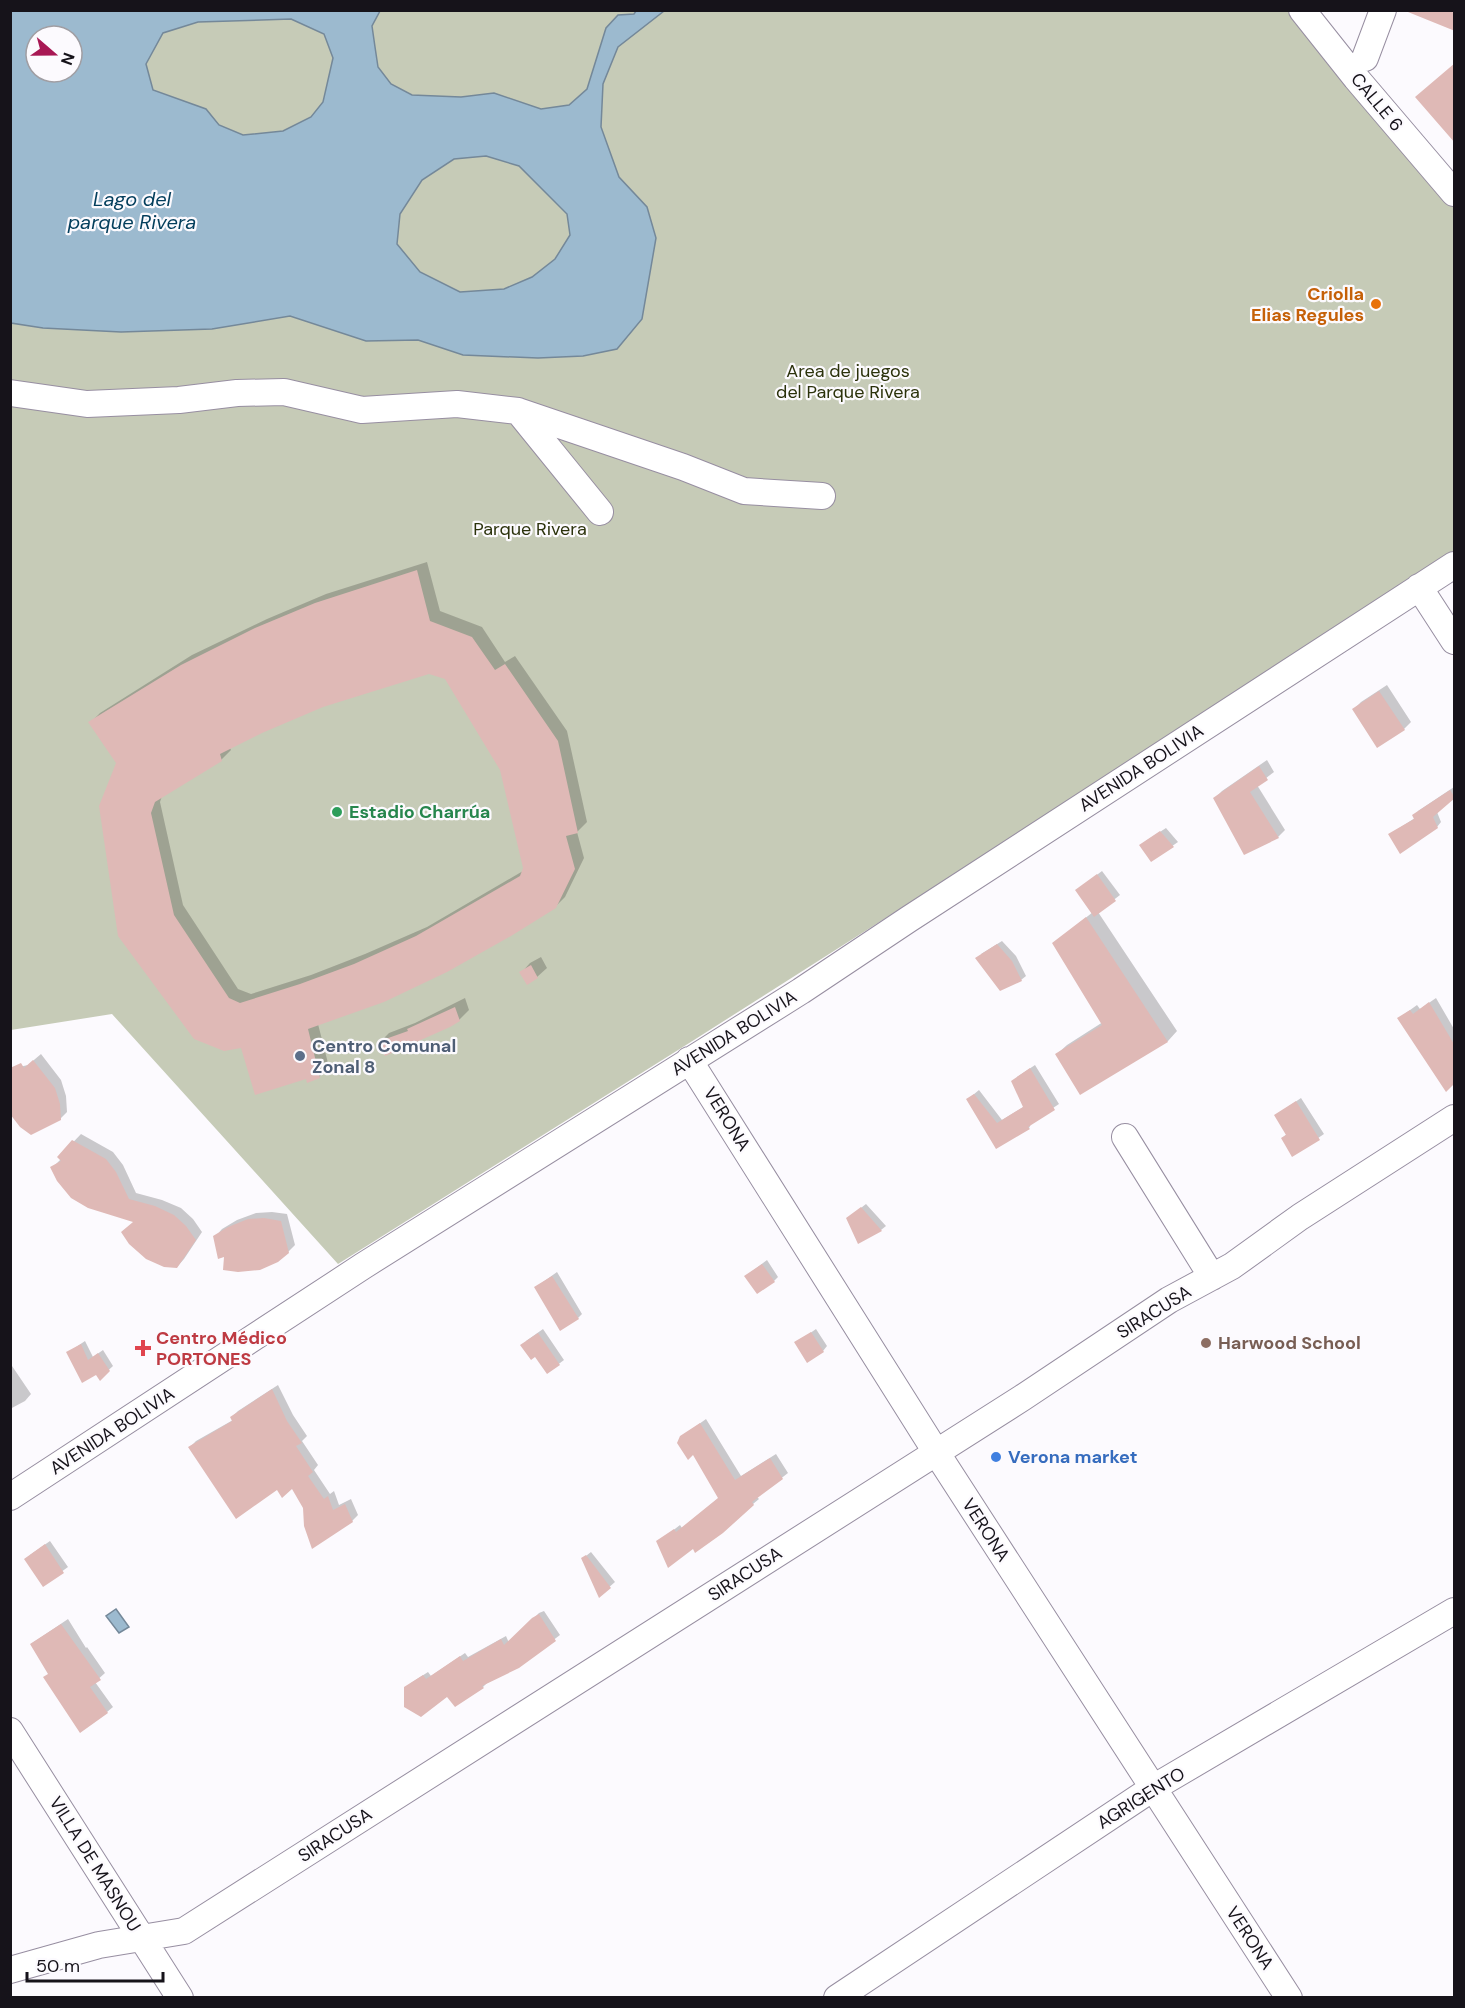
<svg xmlns="http://www.w3.org/2000/svg" width="1465" height="2008" viewBox="0 0 1465 2008" font-family="'DM Sans',sans-serif">
<rect width="100%" height="100%" fill="#fcfafe"/>
<path fill="#c6cbb7" fill-rule="evenodd" d="M11,11H1297L1454,199V556L694,1040L338,1264L112,1014L11,1030ZM36,36H72V72H36Z"/>
<path fill="#9cbacf" stroke="#748899" stroke-width="1.5" fill-rule="evenodd" d="M11,10L380,11L372,26L375,47L378,67L391,84L412,95L461,97L494,93L541,109L569,105L587,89L606,28L618,15L634,14L636,11H664L618,47L603,84L601,127L619,177L647,207L656,238L642,319L617,349L583,356L538,358L463,355L418,340L366,341L290,316L212,329L121,332L43,328L11,323ZM291,19L324,34L333,58L323,102L311,117L283,131L243,135L219,125L206,109L153,90L146,64L163,33L198,22ZM36,36H72V72H36ZM486,156L519,166L567,214L570,235L555,259L532,277L504,289L460,292L420,272L397,244L400,214L422,180L454,159Z
M116,1609L129,1627L119,1633L106,1616Z"/>
<path fill="#0003" fill-rule="evenodd" d="M427,562L440,611L482,627L505,662L515,656L567,731L587,822L577,832L584,858L565,897L555,907L318,1024L329,1067L319,1077H307L242,1046L195,1038L117,763L90,723L100,713L192,655L267,619L326,594ZM429,672L446,678L502,770L525,868L523,871L427,927L365,954L311,975L251,994L238,989L183,905L160,802L162,796L221,760L231,750L230,748L262,732L323,706Z
M1387,685L1411,722L1404,729L1354,709L1361,702Z
M1267,760L1274,772L1257,785L1285,830L1278,837L1215,798L1222,791Z
M1454,787V796L1437,812L1441,822L1437,827L1390,834L1415,818L1418,811Z
M1166,828L1178,842L1152,860L1146,841Z
M1102,871L1120,895L1098,912L1177,1031L1168,1041L1080,1093L1057,1054L1067,1045L1103,1022L1054,943L1093,912L1082,886Z
M1002,941L1016,956L1026,976L1021,980L981,954Z
M541,957L547,968L537,977L521,973L530,963Z
M465,998L469,1010L459,1020L379,1043L389,1033L415,1023Z
M1436,998L1454,1029V1081L1399,1018L1417,1005L1420,1009Z
M41,1054L61,1080L66,1096L67,1112L60,1119L10,1069L28,1065Z
M1035,1065L1059,1104L1032,1122L1029,1128L997,1147L968,1099L979,1090L1002,1120L1025,1106L1017,1077Z
M1301,1098L1324,1134L1293,1155L1282,1138L1288,1133L1276,1115Z
M81,1134L113,1152L123,1165L136,1193L162,1200L181,1208L193,1219L202,1232L184,1259L177,1267L135,1221L52,1168L61,1159L59,1157Z
M866,1204L886,1226L881,1230L859,1241L848,1218Z
M272,1212L287,1214L295,1245L288,1252L225,1256L215,1237L222,1229L237,1220L256,1213Z
M767,1260L778,1277L774,1281L751,1272Z
M557,1272L582,1314L578,1318L536,1287Z
M543,1329L564,1360L548,1372L526,1341Z
M816,1329L827,1346L823,1351L796,1343Z
M85,1341L93,1357L103,1350L113,1366L100,1378L96,1373L67,1353Z
M10,1363L31,1394L25,1401L10,1409Z
M278,1385L293,1415L307,1436L302,1441L318,1465L314,1470L330,1494L334,1491L339,1505L351,1499L358,1515L352,1521L305,1508L293,1487L277,1488L190,1447L196,1441L233,1420L232,1417L238,1411Z
M706,1419L741,1476L776,1454L788,1473L757,1497L759,1499L753,1504L693,1547L658,1542L680,1525L682,1528L720,1497L694,1453L681,1437Z
M50,1541L68,1567L43,1585L30,1555Z
M591,1552L615,1582L600,1595L582,1559Z
M544,1611L560,1635L518,1667L487,1683L483,1687L447,1695L411,1683L428,1672L431,1676L465,1653L468,1657L506,1636L509,1643L539,1613Z
M68,1619L86,1648L87,1647L105,1673L95,1682L113,1707L107,1712L49,1673L31,1644Z"/>
<path fill="#dfb9b6" fill-rule="evenodd" d="M1403,10H1447L1455,13V31Z
M1455,63V143L1415,97Z
M417,570L430,621L472,637L495,670L505,664L558,741L578,833L566,836L575,869L556,908L511,936L447,972L384,1002L308,1029L320,1078L307,1083L306,1079L255,1095L241,1048L224,1051L194,1039L118,936L99,806L116,763L88,722L181,665L255,628L315,603ZM429,674L445,679L500,770L523,868L520,876L416,936L354,964L300,984L240,1003L229,998L174,915L151,813L155,802L222,761L220,754L262,733L323,707Z
M1379,691L1405,730L1377,748L1352,709Z
M1259,766L1268,780L1250,792L1279,838L1244,855L1213,798Z
M1450,790L1455,798L1433,817L1438,828L1400,854L1388,834L1414,819L1412,815Z
M1160,831L1174,847L1151,862L1139,845Z
M1097,874L1116,901L1094,917L1075,890Z
M1086,917L1168,1042L1080,1095L1055,1054L1102,1025L1052,943Z
M997,944L1012,961L1022,981L1000,991L975,958Z
M531,965L538,978L527,985L519,972Z
M1429,1002L1454,1044L1455,1083L1446,1092L1397,1018L1410,1010L1413,1014Z
M455,1007L460,1021L450,1027L385,1056L377,1042L408,1031L407,1029Z
M33,1060L55,1088L60,1104L61,1120L31,1135L20,1127L10,1114V1068L21,1063L24,1068Z
M1030,1068L1055,1110L1028,1127L1030,1129L996,1149L966,1099L974,1094L997,1123L1023,1107L1011,1081Z
M1296,1101L1320,1140L1292,1157L1281,1138L1286,1135L1274,1115Z
M72,1140L106,1159L116,1172L129,1199L155,1206L174,1215L186,1226L196,1240L177,1268L164,1267L146,1259L129,1244L121,1232L133,1222L88,1208L71,1198L57,1181L50,1167L61,1161L57,1157Z
M861,1207L882,1231L858,1244L846,1218Z
M264,1218L281,1221L289,1253L278,1262L260,1270L238,1272L223,1270L224,1257L218,1259L213,1236L228,1227L248,1219Z
M762,1264L775,1282L757,1294L744,1276Z
M552,1276L579,1319L560,1331L534,1287Z
M811,1332L824,1352L807,1363L794,1342Z
M538,1333L560,1365L547,1374L535,1357L531,1360L520,1345Z
M81,1344L88,1360L98,1353L110,1371L100,1381L96,1375L82,1383L66,1352Z
M272,1389L287,1421L302,1443L296,1446L313,1472L308,1476L324,1499L328,1496L333,1510L345,1504L353,1522L312,1549L304,1526L303,1508L292,1489L282,1498L277,1490L236,1519L188,1447L232,1421L230,1417Z
M700,1423L735,1480L770,1458L783,1479L752,1502L754,1505L723,1533L695,1553L693,1549L668,1568L656,1541L674,1529L676,1532L718,1498L693,1455L688,1460L677,1443L680,1436Z
M45,1544L64,1573L43,1587L24,1559Z
M586,1555L611,1588L599,1598L581,1558Z
M539,1614L556,1641L519,1668L482,1686L484,1688L455,1707L447,1697L421,1717L404,1707V1687L423,1675L426,1679L460,1656L463,1661L501,1639L504,1645L532,1618Z
M61,1624L101,1680L90,1687L108,1713L80,1733L43,1677L48,1674L30,1644Z"/>
<g fill="none" stroke-linecap="round" stroke-linejoin="round">
<defs>
<path id="minor" d="M1302,10L1356,78L1454,193
M1365,58L1383,10
M10,393L87,404L179,400L237,393L284,392L362,410L457,404L518,411L683,467L744,491L822,496
M518,411L600,512
M1419,587L1454,641
M689,1060L936,1452L1289,1998
M1125,1137L1212,1277
M10,1497L363,1266L801,991L909,919L1454,565
M10,1731L180,1998
M10,1970L99,1945L184,1931L1022,1398L1169,1300L1232,1266L1300,1217L1454,1118
M837,1998L1153,1788L1454,1611"/>
</defs>
<use href="#minor" stroke="#978ea1" stroke-width="28"/>
<use href="#minor" stroke="#fff" stroke-width="26"/>
</g>
<circle fill="#e8710a" stroke="#fcfafe" stroke-width="2" cx="1376" cy="304" r="6"/>
<circle fill="#2e9e5b" stroke="#fcfafe" stroke-width="2" cx="337" cy="812" r="6"/>
<circle fill="#5c6f8a" stroke="#fcfafe" stroke-width="2" cx="300" cy="1056" r="6"/>
<circle fill="#8d6e63" stroke="#fcfafe" stroke-width="2" cx="1206" cy="1343" r="6"/>
<path fill="#e0444e" stroke="#fcfafe" stroke-width="2" d="M140 1339h6v6h6v6h-6v6h-6v-6h-6v-6h6z"/>
<circle fill="#3f7fe0" stroke="#fcfafe" stroke-width="2" cx="996" cy="1457" r="6"/>
<g text-anchor="middle" stroke-width="4.5" stroke-linejoin="round" paint-order="stroke">
<g font-size="18" fill="#16131a" stroke="#fcfafe">
<text transform="translate(1377 102) rotate(50)" y="6">CALLE 6</text>
<text transform="translate(1141 768) rotate(-33)" y="6">AVENIDA BOLIVIA</text>
<text transform="translate(734 1033) rotate(-32)" y="6">AVENIDA BOLIVIA</text>
<text transform="translate(727 1119) rotate(58)" y="6">VERONA</text>
<text transform="translate(1154 1312) rotate(-32)" y="6">SIRACUSA</text>
<text transform="translate(112 1431) rotate(-33)" y="6">AVENIDA BOLIVIA</text>
<text transform="translate(986 1530) rotate(57)" y="6">VERONA</text>
<text transform="translate(745 1574) rotate(-33)" y="6">SIRACUSA</text>
<text transform="translate(1141 1798) rotate(-32)" y="6">AGRIGENTO</text>
<text transform="translate(335 1835) rotate(-33)" y="6">SIRACUSA</text>
<text transform="translate(95 1864) rotate(58)" y="6">VILLA DE MASNOU</text>
<text transform="translate(1250 1938) rotate(57)" y="6">VERONA</text>
</g>
<g font-size="18" font-weight="bold" fill="#c56008" stroke="#fcfafe" text-anchor="end">
<text x="1364" y="300">Criolla<tspan x="1364" dy="21">Elias Regules</tspan></text>
</g>
<g font-size="18" fill="#2b320b" stroke="#fcfafe">
<text x="848" y="377">Area de juegos<tspan x="848" dy="21">del Parque Rivera</tspan></text>
<text x="530" y="535">Parque Rivera</text>
</g>
<g font-size="18" font-weight="bold" fill="#27864d" stroke="#fcfafe" text-anchor="start">
<text x="349" y="818">Estadio Charrúa</text>
</g>
<g font-size="18" font-weight="bold" fill="#4e5e75" stroke="#fcfafe" text-anchor="start">
<text x="312" y="1052">Centro Comunal<tspan x="312" dy="21">Zonal 8</tspan></text>
</g>
<g font-size="18" font-weight="bold" fill="#be3a42" stroke="#fcfafe" text-anchor="start">
<text x="156" y="1344">Centro Médico<tspan x="156" dy="21">PORTONES</tspan></text>
</g>
<g font-size="18" font-weight="bold" fill="#785e54" stroke="#fcfafe" text-anchor="start">
<text x="1218" y="1349">Harwood School</text>
</g>
<g font-size="18" font-weight="bold" fill="#366cbe" stroke="#fcfafe" text-anchor="start">
<text x="1008" y="1463">Verona market</text>
</g>
<g font-size="20" font-style="italic" fill="#033e5c" stroke="#fcfafe">
<text x="132" y="206">Lago del<tspan x="132" dy="23">parque Rivera</tspan></text>
</g>
</g>
<rect width="1465" height="2008" fill="none" stroke="#16131a" stroke-width="24"/>
<g transform="translate(54 54) rotate(110)"><circle r="28" fill="#fcfafe" stroke="#a09ea3" stroke-width="1.5"/>
<path d="M0-4.5L10 22L0 15L-10 22Z" fill="#a81854"/>
<text y="-9" font-size="16" font-weight="bold" text-anchor="middle" fill="#16131a">N</text>
</g>
<path d="M27 1972v9h136v-9" fill="none" stroke="#16131a" stroke-width="3"/>
<text x="36" y="1972" font-size="18" fill="#16131a" stroke="#fcfafe" stroke-width="4.5" paint-order="stroke">50 m</text>
</svg>
